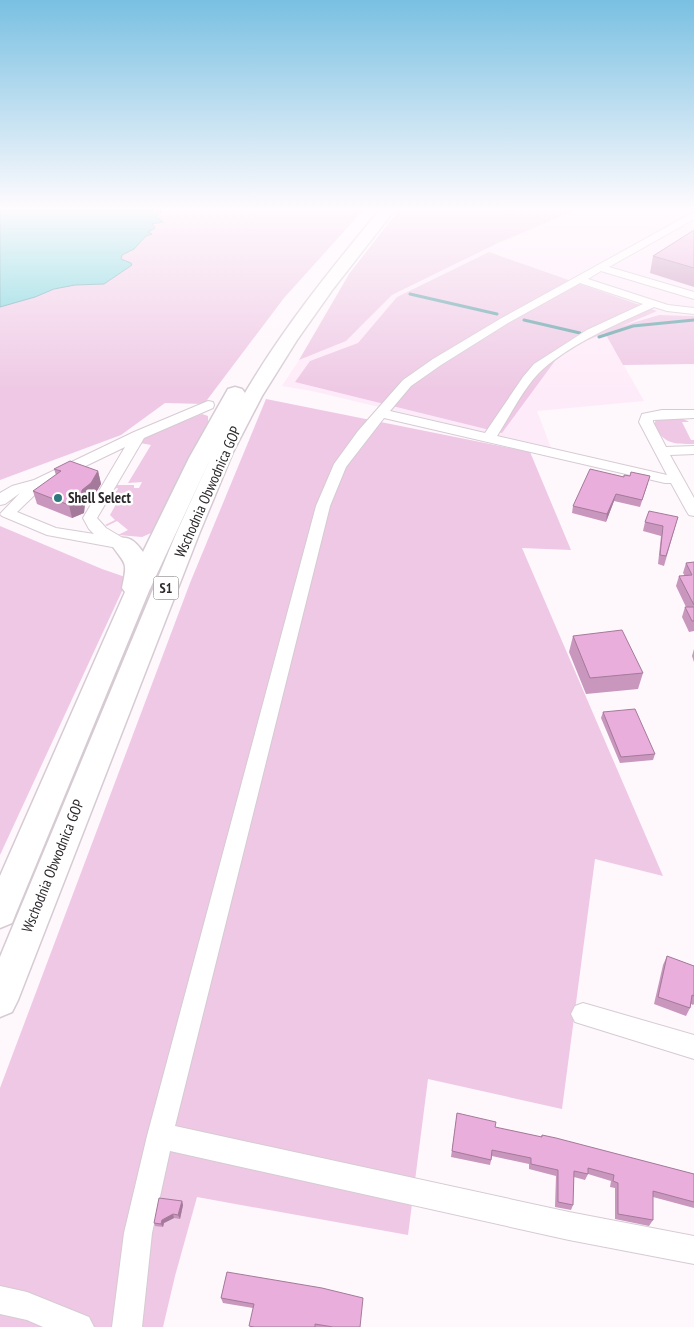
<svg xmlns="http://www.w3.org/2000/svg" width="694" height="1327" viewBox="0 0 694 1327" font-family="'PT Sans Narrow',sans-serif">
<rect width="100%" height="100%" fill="#fef7fc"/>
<path fill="#feebf9" d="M583,207H694V316L659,315L605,332L644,401L537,411L551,448L312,391L282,386L299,360L346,341L392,295L496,244Z"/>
<path fill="#eec8e4" d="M153,207H366L284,298L204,404L165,403L121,435L0,480V307L35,297L54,289L75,285L104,284L132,265L131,263L121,259L122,255C135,248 149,238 152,224L162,222L156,218L161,212Z
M401,207H583L496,244L392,295L346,341L299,360L349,274Z
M489,252L657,311L622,326L659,315L694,316V364L623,365L605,333L563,350L502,433L295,382L310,361L358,343L397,297Z
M266,399L530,452L571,550L522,548L663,876L595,859L562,1109L428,1079L408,1235L197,1197L175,1276L163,1327H0V1088L190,583Z
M202,414L208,416V422L151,533L142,537L118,535L128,530L117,521L107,526L105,525L115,520L110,515L120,497L108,495L112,490L117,491L118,488L112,489L115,485H134V488H139L142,482L128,483L151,445L140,443L147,436Z
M662,418C671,418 681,416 689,422H682L691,440H694V444C673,444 663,444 654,424L656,420Z
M0,526L102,569L128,578L0,855Z"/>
<path fill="#74d3da" stroke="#5fa0a6" d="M0,207H153L162,211L156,217L163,222L152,224L155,228L148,232L152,234L146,236L134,249L122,255L121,259L131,263L132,265L104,284L75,285L54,289L35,297L0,307Z"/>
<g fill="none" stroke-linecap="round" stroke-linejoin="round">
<path stroke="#5fa0a6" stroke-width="3" d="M410,294L497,314
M524,320L580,333
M599,337L633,326L694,320"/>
<defs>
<path id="minor" d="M694,212V219L609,267L694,292V299L601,271L588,279L668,305L694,308V314L667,311L654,307C617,324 574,342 543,369C525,385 510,416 497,436L667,475L639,422L642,414L662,410H694V418L653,420V422L666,447L694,446V454L670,455L694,498V516L689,515L687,512L671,483H665L384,418L346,467L330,506L175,1126L569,1212L694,1236V1264L569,1240L170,1151L152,1233L142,1327H112L124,1233L147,1136L316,506L334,464L358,431L403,380L433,359L500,319ZM580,283L643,304L587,330L534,364L523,377L485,433L390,411L411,386L441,365L508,323Z
M208,401L213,402L214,405L213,408L144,438L97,518L106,528L128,541L131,544L128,547L123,549L47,535L2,516L0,514L20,493L5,504L0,505V493L12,486L34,480L134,432ZM125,447L83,518L89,529L94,534L56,528L17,512L44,486Z
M583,1003L694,1035V1059L575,1022L571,1014L575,1006Z
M0,1286L27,1292L89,1317L94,1327H43L27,1320L0,1314Z"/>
<path id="highway" d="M382,207H397L333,289L297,340L262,396L233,452L199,534L18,1000L12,1012L0,1017V957L176,534L212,455L149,591L16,913L12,923L0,928V876L125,592L122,588C128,560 126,566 111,544L115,539C129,535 135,541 143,552L189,458L228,389L235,387L242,389L245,393L238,405C278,334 330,270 382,207Z"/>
</defs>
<use href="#minor" stroke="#d6cbd3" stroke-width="2"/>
<use href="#highway" stroke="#d6cbd3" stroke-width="3"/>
<use href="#minor" fill="#fff" fill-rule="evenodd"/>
<use href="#highway" fill="#fff" fill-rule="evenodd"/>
</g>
<path fill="#c996bd" d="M694,230V287L650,273L653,256Z
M54,469L98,471L101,484L94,496L85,503L84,513L72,518L37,504L33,491L56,475Z
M648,483L640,507L614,501L606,522L572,513L573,506Z
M678,517L664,566L658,564L661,536L643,531L645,522Z
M694,562V631L689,632L682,617L685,607H686L676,586L679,576H685L683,573L686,563Z
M573,636L643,673L638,689L586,694L569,652Z
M694,649V662L692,656Z
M603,712L655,754L653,760L620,763L601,718Z
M667,956L694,966V1004L693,1005L691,1004L690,1008L686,1016L654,1004L663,965Z
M457,1113L495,1127L541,1137L542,1135L694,1174V1208L653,1197V1220L649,1226L615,1219V1188L610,1187L611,1181L588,1174L585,1180L574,1177L573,1205L571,1210L555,1207L556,1176L529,1169V1164L492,1156L490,1165L451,1157Z
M182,1201L183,1205L180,1219L174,1218L164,1223L163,1227L155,1226L154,1223Z
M227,1272L360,1327H250L253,1308L223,1303L221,1298Z"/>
<path fill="#a47a9a" d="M98,471L101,484L94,496L85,503L84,513L72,518L69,505Z
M616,494L614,501L606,522L607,514Z
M182,1201L183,1205L180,1219L178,1215Z
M173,1214L174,1218L164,1223L163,1227L161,1224L162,1220Z"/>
<path fill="#eaaedc" stroke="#a47a9a" d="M694,230V268L653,256Z
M70,461L98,471L91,483L82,490L81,500L69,505L33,491L61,471L54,469Z
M590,469L624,477V475L630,476L631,472L650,476L642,500L616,494L607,514L573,506Z
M649,511L678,517L666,556L660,555L663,526L645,522Z
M694,562V605L679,576L692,575L686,563Z
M685,607H694V621H692Z
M622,630L643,673L590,678L573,636Z
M635,709L655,754L621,757L603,712Z
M667,956L694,966V996L692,995L690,1008L658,997Z
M457,1113L496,1122L495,1127L542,1137V1135L556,1138L694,1174V1202L653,1191V1220L618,1214V1183L613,1181L614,1175L588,1168V1174L574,1171L573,1205L558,1202V1170L531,1164V1158L492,1150L491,1160L452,1151Z
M159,1198L182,1201L178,1215L173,1214L162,1220L161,1224L154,1223Z
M227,1272L322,1288L363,1298L360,1327H333L315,1324V1327H254L249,1326L254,1304L221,1298Z"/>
<linearGradient id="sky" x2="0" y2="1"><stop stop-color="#79c0e2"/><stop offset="0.53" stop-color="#fffbfe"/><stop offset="1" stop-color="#fffbfe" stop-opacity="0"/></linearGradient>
<rect width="694" height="393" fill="url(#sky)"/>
<circle fill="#2e777c" stroke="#fff" stroke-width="2" cx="58" cy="498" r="5"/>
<g text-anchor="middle" stroke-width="5" stroke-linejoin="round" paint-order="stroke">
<rect fill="#fff" stroke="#6c696b" stroke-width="1" x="153.5" y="576.5" width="25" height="23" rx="4"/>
<g font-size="14" font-weight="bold" fill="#2d292c">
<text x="166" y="593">S1</text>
</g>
<g font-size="15" fill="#2d292c" stroke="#fff">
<text transform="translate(208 492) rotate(-66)" y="5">Wschodnia Obwodnica GOP</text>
<text transform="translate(53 866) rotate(-68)" y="5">Wschodnia Obwodnica GOP</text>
</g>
<g font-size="15" font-weight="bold" fill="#2d292c" stroke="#fff" text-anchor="start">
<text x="68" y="503">Shell Select</text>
</g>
</g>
</svg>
